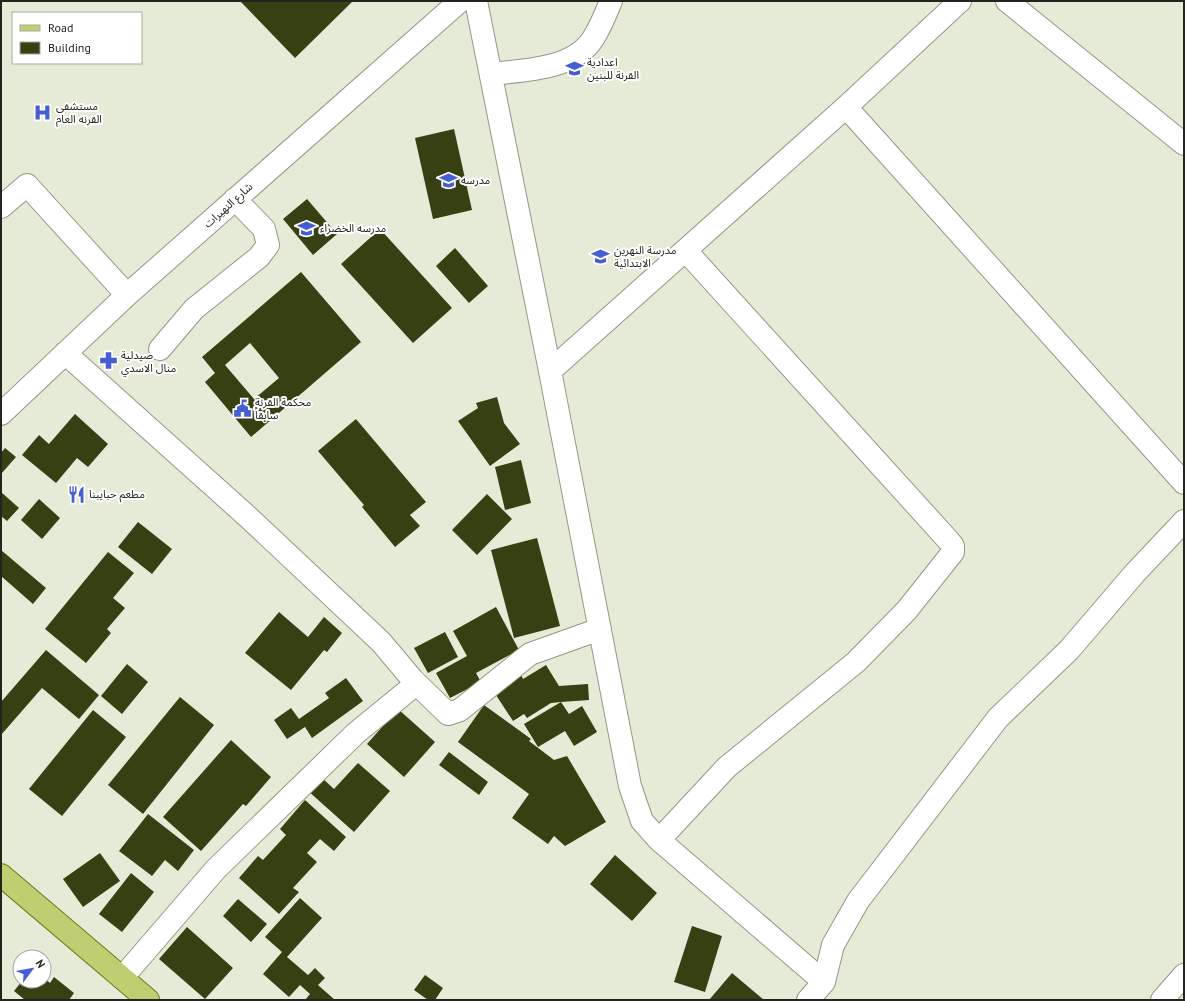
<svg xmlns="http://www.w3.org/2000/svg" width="1185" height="1001" viewBox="0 0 1185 1001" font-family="'PT Sans','Noto Sans Arabic',sans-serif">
<rect width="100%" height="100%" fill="#e5ebd6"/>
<path fill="#374012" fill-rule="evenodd" d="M240,1H353L295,58Z
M454,129L472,210L433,219L415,138Z
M307,199L337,234L313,255L283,219Z
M380,229L452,308L413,343L341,264Z
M455,248L488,286L469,303L436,266Z
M301,272L361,342L251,437L205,382L215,373L202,357ZM250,343L279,378L254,399L225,365Z
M497,397L504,423L520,444L490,466L458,421L478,408L476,403Z
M75,414L108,444L88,467L77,458L56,483L22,455L39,435L49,444Z
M356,419L426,502L410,515L420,526L395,547L362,507L364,505L318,451Z
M5,448L16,457L1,474V453Z
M521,460L531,503L505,510L495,467Z
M1,492L19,508L7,521L1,516Z
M487,494L512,519L477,555L452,530Z
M39,499L60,518L42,539L21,520Z
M138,522L172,549L152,574L118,547Z
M537,538L560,626L514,638L491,550Z
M1,550L46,588L33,604L1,576Z
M108,552L134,573L113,598L125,608L107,629L111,633L86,663L45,629Z
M496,607L519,650L476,673L481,682L450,698L436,673L467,656L453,631Z
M279,612L308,637L324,617L342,633L327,652L324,650L291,690L245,653Z
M445,632L458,657L428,673L414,648Z
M46,650L99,695L79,719L42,688L1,735V702Z
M127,664L148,682L122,714L101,696Z
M546,665L559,686L588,684L589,700L561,702L569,714L582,706L597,732L574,746L565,731L538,747L524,724L561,702L551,703L527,718L524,714L513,721L494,692L521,675L523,679Z
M346,678L363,701L312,738L305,727L287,739L274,720L291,708L299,719L329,698L325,693Z
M180,697L214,725L143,814L108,785Z
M484,705L531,739L529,741L554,760L567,756L606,822L565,846L554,836L548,844L512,818L529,794L458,742Z
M398,709L435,742L404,777L367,744Z
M93,710L126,737L62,816L29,789Z
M231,740L271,777L246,806L243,804L201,851L163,817Z
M449,752L488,782L479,795L439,765Z
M358,763L390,791L354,832L307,790L320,776L334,789Z
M305,800L346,837L334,851L320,839L307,853L317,862L293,888L299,892L279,914L239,878L258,856L263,860L286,835L280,829Z
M148,814L194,850L178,871L165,860L152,876L119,851Z
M100,853L120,881L83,907L63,879Z
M615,855L657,893L632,921L590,884Z
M131,873L154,892L122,932L99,914Z
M300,898L322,918L287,957L308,975L315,968L325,978L318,985L335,1000H305L310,994L300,985L289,997L263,974L282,952L265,937Z
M238,899L267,924L251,942L223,916Z
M692,926L722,936L705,992L674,982Z
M187,927L233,968L205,999L159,959Z
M732,973L764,1000H709Z
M425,975L443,988L435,1000H428L414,990Z
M54,977L74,993L69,1000H25L14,991L22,981H44V978L50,983Z"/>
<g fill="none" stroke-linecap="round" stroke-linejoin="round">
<defs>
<path id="minor" d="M476,1L550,371L630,786L642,821L659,840L824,982
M1007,1L1184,144
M491,74C525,70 575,70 594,37C601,26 606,13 611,1
M846,107L1184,483
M1,207L27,185L127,295
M160,349L194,309L259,257L268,245L264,229L235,199
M65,353L248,517L381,642L413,680L448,714L460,710L530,654L600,629
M550,371L846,107L960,1
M1,414L127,295L460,1
M659,840L727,767L856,662L907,610L953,552V546L949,541L686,251
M122,978L216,869L356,733L416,684
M808,1000L824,982L833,945L858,901L998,718L1069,650L1135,573L1184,521
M1162,1000L1184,975"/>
<path id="major" d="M1,875L148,1000"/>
</defs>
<use href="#minor" stroke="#939884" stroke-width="24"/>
<use href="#major" stroke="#6c7d16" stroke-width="24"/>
<use href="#minor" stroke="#fff" stroke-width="22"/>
<use href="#major" stroke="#bfce71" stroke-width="22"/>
</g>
<defs>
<symbol id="school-bare" viewBox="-9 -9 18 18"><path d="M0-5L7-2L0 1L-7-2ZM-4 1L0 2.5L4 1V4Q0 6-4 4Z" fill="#455fd3" stroke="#fff" stroke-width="2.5" paint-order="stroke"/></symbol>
<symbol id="hospital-bare" viewBox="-9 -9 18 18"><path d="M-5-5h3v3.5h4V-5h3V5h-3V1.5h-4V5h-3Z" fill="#455fd3" stroke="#fff" stroke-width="2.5" paint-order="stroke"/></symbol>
<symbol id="pharmacy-bare" viewBox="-9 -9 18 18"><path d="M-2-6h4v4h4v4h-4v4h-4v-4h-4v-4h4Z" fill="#455fd3" stroke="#fff" stroke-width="2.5" paint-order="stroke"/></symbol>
<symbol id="civic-bare" viewBox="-9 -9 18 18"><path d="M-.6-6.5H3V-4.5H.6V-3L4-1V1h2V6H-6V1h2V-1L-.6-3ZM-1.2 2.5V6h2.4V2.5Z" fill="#455fd3" stroke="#fff" stroke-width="2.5" paint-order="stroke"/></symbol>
<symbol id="restaurant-bare" viewBox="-9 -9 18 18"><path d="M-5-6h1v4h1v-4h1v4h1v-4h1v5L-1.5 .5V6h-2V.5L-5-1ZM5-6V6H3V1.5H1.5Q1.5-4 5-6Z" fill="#455fd3" stroke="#fff" stroke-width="2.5" paint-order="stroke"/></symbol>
</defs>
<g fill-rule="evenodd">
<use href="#school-bare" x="562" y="56" width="25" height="25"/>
<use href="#hospital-bare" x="30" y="100" width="25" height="25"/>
<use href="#school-bare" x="436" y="168" width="25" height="25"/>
<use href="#school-bare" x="294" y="216" width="25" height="25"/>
<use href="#school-bare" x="588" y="244" width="25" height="25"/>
<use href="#pharmacy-bare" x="96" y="348" width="25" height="25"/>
<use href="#civic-bare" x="230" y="396" width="25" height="25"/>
<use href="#restaurant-bare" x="64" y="482" width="25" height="25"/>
</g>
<g text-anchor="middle" stroke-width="4" stroke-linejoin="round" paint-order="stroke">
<g font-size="11" fill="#22251d" stroke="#fff" text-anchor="start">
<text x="587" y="66">اعدادية<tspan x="587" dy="13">القرنة للبنين</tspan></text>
<text x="56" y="110">مستشفى<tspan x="56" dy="13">القرنه العام</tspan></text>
<text x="461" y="184">مدرسه</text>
<text x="320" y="232">مدرسه الخضراء</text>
<text x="614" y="254">مدرسة النهرين<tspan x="614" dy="13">الابتدائية</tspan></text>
<text x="121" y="359">صيدلية<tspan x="121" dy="13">منال الاسدي</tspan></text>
<text x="255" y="406">محكمة القرنة<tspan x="255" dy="13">سابقاً</tspan></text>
<text x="89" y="498">مطعم حبايبنا</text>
</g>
<g font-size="11" fill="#22251d" stroke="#fff">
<text transform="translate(228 205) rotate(-42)" y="4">شارع النهيرات</text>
</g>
</g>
<rect width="1185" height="1001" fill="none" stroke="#22251d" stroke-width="4"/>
<rect x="12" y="12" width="130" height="52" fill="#ffffff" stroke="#a7a8a5"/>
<rect x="20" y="25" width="20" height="6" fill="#bfce71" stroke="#a7a8a5"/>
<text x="48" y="32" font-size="12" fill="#22251d">Road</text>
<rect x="20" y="42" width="20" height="12" fill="#374012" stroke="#a7a8a5"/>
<text x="48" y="52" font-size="12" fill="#22251d">Building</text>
<g transform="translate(32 969) rotate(58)"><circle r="19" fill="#ffffff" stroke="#a7a8a5"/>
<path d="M0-3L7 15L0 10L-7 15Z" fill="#455fd3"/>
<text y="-6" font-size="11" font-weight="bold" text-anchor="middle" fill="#22251d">N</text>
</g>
</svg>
